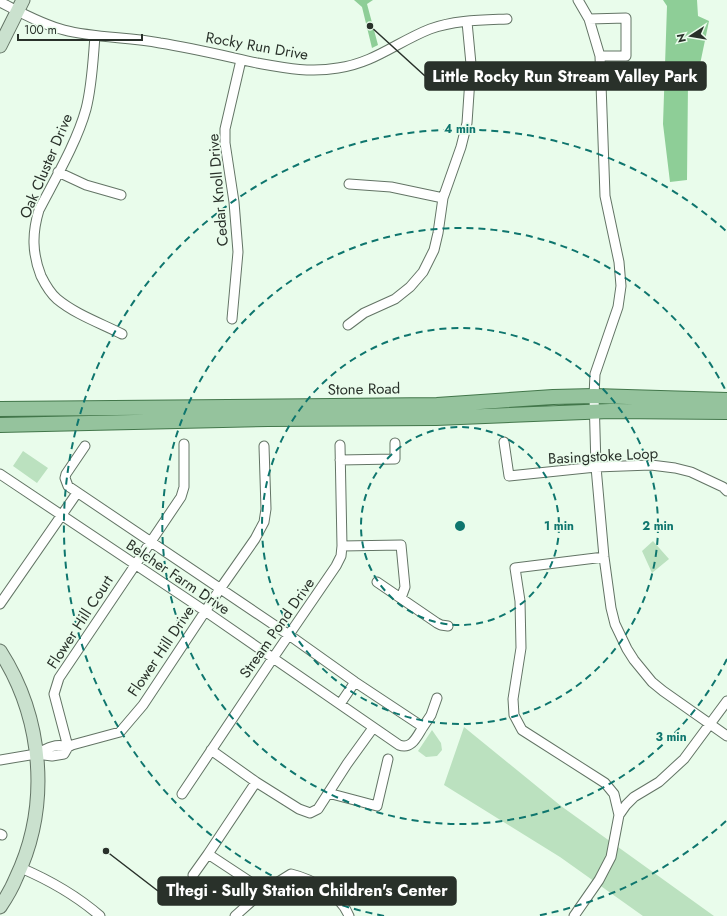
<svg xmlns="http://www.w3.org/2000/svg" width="727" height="916" viewBox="0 0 727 916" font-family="Jost,sans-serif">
<rect width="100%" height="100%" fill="#e9fceb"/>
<path fill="#bbe1bf" d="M23,451L48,468L37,483L13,466Z
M653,541L669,559L652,573L642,551Z
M464,727L561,806L714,916H643L560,857L444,785Z
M432,730L441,743L442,750L437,756L426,757L418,751Z"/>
<path fill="#8ece97" d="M354,0H373L367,4L378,45L372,48L362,7Z
M663,0H697L698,16L709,21L698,74L688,83L687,180L670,182L663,124L667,6Z"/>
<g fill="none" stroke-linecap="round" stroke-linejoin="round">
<defs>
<path id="street" d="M578,0L589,19L600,56L605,196L619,262L621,286L618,307L595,374L594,396L596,467L604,557L611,608L615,624L627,649L634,660L652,682L663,691L727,736
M0,2C20,12 41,24 64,30C95,38 128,37 160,43C192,48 225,56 257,63C285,68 310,73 338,68C374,63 397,42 430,29C454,20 482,20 507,19
M589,19L626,18V56H600
M95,36C93,60 92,86 86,109C77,142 55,179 39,210C32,233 32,253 41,276C45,284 50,293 57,299C75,314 100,323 122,334
M58,172L86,185L121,195
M349,184L391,187L443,198
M232,319L238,252L234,202L225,143V129L241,60
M348,325L364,313L395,299L410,287L423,272L434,250L438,233L443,198L461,147L467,123L471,64L467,22
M504,442L509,476L596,467L651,465L675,468L691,472L723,487L727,491
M340,460L395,459V443
M0,474L205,611L399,745C412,750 417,736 423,727L355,682L289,635L68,486L65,478L66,474L85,446
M342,546L401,545L405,587L401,598
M604,557L515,568L520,601L521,648L513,699L514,715L522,730L605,783L614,794L619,815
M377,582L437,623L441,625L448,626
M0,604L77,493
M340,704L355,682
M423,727L431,715L437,698
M68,747L54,694L59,678L181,497L184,487V444
M211,750L256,782L299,809L310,813L318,809L347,764L373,728
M36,754C47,748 56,743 68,747
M0,760L36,754L52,756L64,754L68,747L72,745L120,732L143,705L220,589L255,539L264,522L266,509L264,446
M328,793L377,806L388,759
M182,794L273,658L336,566L341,556L342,546L340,445
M0,834L2,835
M208,854L252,883L262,892
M21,868C49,880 77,896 100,916
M193,875L208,854L256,782
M235,916L262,892L291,874C312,879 341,895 349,916
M574,916L599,880L611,857L619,815L626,805L634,797L659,782L684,759L727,701"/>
<path id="secondary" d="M0,46L23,0
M0,651C43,718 51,805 16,878C12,888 6,898 0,907"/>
<path id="primary" d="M0,409L437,405L553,397L594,396L727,400
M0,425L268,419L436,418L610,411L727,412"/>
</defs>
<use href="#street" stroke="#637465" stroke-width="11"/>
<use href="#secondary" stroke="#637465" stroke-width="15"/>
<use href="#primary" stroke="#42764a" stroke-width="16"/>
<use href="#street" stroke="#fff" stroke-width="9"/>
<use href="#secondary" stroke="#cae1ce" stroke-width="13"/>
<use href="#primary" stroke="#95c39d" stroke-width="14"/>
</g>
<g fill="none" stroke="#0f766e" stroke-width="2" stroke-dasharray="7 5">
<circle cx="460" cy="526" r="99"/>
<circle cx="460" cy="526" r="198"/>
<path d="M727 659A298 298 0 1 1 727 393"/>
<path d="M726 821A397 397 0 0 1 536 916M384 916A397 397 0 1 1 726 231"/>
</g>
<g text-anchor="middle" stroke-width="3.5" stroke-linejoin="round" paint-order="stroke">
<g font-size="15" fill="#29312a" stroke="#e9fceb">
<text transform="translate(257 46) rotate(10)" y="5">Rocky Run Drive</text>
<text transform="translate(46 166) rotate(-67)" y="5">Oak Cluster Drive</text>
<text transform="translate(218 190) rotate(-95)" y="5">Cedar Knoll Drive</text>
<text transform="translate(364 389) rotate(-1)" y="5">Stone Road</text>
<text transform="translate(603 456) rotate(-3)" y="5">Basingstoke Loop</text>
<text transform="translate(178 577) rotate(34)" y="5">Belcher Farm Drive</text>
<text transform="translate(80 622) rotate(-57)" y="5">Flower Hill Court</text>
<text transform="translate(277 628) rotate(-55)" y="5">Stream Pond Drive</text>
<text transform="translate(161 651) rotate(-56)" y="5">Flower Hill Drive</text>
</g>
</g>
<circle cx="460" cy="526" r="6" fill="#0f766e" stroke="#e9fceb" stroke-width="2"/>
<g font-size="12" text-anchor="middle" font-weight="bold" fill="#0f766e" stroke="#e9fceb" stroke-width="3.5" stroke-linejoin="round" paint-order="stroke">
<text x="460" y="133">4 min</text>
<text x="559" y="530">1 min</text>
<text x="658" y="530">2 min</text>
<text x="671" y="741">3 min</text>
</g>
<path fill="none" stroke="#29312a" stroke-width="1.5" d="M370 26L425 76M106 851L158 891"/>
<g fill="#29312a" stroke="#e9fceb" stroke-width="1.5">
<circle cx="370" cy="26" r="4"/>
<circle cx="106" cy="851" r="4"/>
</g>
<g fill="#29312a" stroke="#29312a" stroke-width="1.5">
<rect x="425" y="62" width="281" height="28" rx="4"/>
<rect x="158" y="877" width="298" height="28" rx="4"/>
</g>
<g font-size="16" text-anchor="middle" font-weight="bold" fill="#fff">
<text x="565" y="82">Little Rocky Run Stream Valley Park</text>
<text x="307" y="896">Tltegi - Sully Station Children's Center</text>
</g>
<g transform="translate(691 36) rotate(258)" stroke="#e9fceb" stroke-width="3" paint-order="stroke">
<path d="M0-3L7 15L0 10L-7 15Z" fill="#29312a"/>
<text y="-6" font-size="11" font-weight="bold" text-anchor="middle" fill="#29312a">N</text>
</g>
<path d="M18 34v6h124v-6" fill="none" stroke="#29312a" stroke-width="2"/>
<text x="24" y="34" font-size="12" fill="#29312a" stroke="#e9fceb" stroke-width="3" paint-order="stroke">100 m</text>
</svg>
